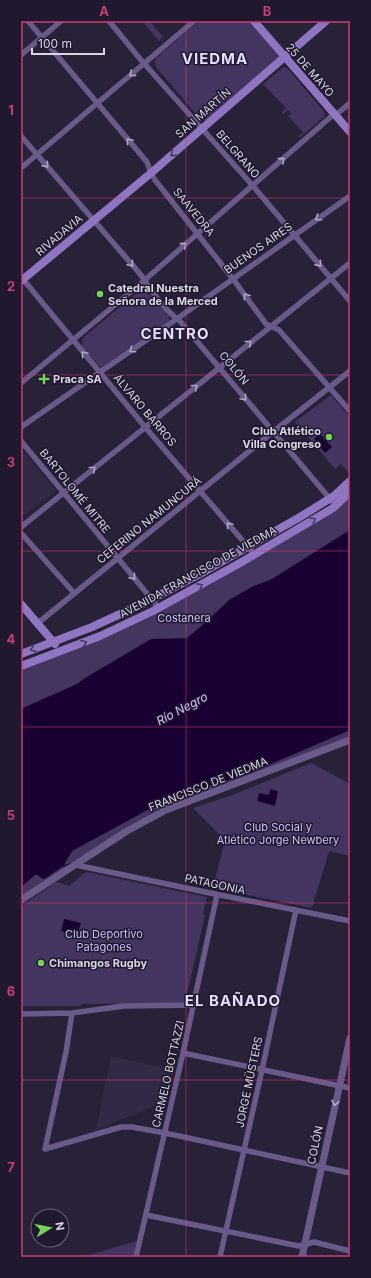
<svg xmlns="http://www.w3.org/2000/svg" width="371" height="1278" viewBox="0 0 371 1278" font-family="Inter,sans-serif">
<rect width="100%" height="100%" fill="#292138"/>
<path fill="#322945" d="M21,449L55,489V492L24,515L23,514L21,515Z
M111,1056L174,1070L167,1101L96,1130Z"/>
<path fill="#443560" d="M142,21H150L163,37L159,41Z
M199,21H250L279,56V58L207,120H203L200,119L156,67L155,63L156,58Z
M284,67L288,69L325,113L324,117L299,138L298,137L303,132L288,116L291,114L288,110L283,114L282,112L286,108L263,84Z
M143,289L148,290L149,292L148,293L169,316V321L103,368H101L84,349L82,345L83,338L139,291Z
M331,395L350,417V472L349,473L341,464L335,469L295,422Z
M350,497V530L272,579L251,587L219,609L193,634L187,638L85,678L77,684L25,707L21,711V668L101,638Z
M350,730V737L167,806L21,897V887L35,875H38L43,879L46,878L63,866L72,851L151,808L194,789L227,781L245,775Z
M311,763L350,784V856L329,851L312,908L213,888L225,840L193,808L235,794Z
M86,872L207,897L203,914L205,915L185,1003L82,1004L81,1006H21V906L56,882L69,886Z
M137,1241L134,1257H82Z"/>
<path fill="#180132" d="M320,434L332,447L325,453L314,439Z
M350,530V730L245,775L227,781L194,789L151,808L72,851L63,866L46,878L43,879L38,875H35L21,887V709L77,684L85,678L151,639L187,638L210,619L230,599L254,586L272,579Z
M270,789L278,791L275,806L257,801L259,793L269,795Z
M64,919L81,923L77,935L61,931Z"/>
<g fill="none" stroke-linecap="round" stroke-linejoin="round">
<path stroke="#180132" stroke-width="1.5" d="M63,866L70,864"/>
<path stroke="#6a5a8a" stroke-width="5.5" d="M28,21L147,162L151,173L155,180L233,279L266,324L279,330L350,411
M109,21L141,60L253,186L350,301
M21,55L61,21
M21,136L141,275C150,289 165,311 179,320L336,506
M21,168L194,21
M22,278L145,427L255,555
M21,383L139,285L334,114L338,113L350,103
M21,427L171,323L350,196
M21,441L159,608
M21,527L350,263
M21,533L74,593
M38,623L269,435L350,371
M76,865L210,893L350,921
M72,1013L66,1052L45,1149L121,1127H132L165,1133L350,1173
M21,1014L72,1013L124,1006L193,1005
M183,1053L350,1088
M146,1215L299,1246L314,1242L350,1251
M136,1257L183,1053L217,895
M220,1257L262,1070L296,910"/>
<path stroke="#6a5a8a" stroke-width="7" d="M21,900L127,831L166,810L350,740
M302,1257L350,1038"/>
<path stroke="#9075c3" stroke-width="8" d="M254,21L350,132
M21,281L151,173L326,21
M21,604L55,644
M21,654L92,627L144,603L200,574L300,517L334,496L350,481
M21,666L100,636L153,611L240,563L333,508L350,492"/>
</g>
<defs><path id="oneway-chevron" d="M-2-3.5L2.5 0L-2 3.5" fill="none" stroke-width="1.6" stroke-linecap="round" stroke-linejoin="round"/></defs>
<g stroke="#b2aac4">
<use href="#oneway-chevron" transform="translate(132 74) rotate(140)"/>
<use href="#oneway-chevron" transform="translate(129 141) rotate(-130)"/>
<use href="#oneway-chevron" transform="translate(282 160) rotate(-41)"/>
<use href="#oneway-chevron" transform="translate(46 165) rotate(49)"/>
<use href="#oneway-chevron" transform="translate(318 218) rotate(145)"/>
<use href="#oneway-chevron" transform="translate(184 245) rotate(-41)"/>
<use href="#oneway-chevron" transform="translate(131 264) rotate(49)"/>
<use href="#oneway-chevron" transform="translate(319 264) rotate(49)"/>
<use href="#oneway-chevron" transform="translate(246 296) rotate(-126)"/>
<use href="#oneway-chevron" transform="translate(249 343) rotate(-39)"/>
<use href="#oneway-chevron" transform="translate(132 350) rotate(145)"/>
<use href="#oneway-chevron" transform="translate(84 354) rotate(-130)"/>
<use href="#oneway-chevron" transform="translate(195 387) rotate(-38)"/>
<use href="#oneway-chevron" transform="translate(244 398) rotate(50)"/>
<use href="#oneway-chevron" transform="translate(93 469) rotate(-39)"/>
<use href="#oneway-chevron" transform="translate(229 525) rotate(-131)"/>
<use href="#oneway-chevron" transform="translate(133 577) rotate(50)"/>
<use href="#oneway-chevron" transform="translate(335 1103) rotate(102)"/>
</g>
<g stroke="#473962">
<use href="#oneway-chevron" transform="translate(173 154) rotate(139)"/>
<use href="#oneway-chevron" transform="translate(313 520) rotate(-31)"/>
<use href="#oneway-chevron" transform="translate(200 586) rotate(-28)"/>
<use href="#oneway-chevron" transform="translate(84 643) rotate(-21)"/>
<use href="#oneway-chevron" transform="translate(33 649) rotate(158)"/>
</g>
<path fill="none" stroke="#c73e76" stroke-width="1" stroke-opacity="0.55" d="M186,21V1257M21,198H350M21,375H350M21,551H350M21,727H350M21,903H350M21,1080H350"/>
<g fill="#76d25a" stroke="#1f182e" stroke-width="1.5">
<circle cx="100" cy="294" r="4"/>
<path d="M42 373h4v4h4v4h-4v4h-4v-4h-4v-4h4z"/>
<circle cx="329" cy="437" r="4"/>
<circle cx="41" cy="963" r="4"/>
</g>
<g text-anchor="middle" stroke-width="3" stroke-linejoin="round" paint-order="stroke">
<g font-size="11" fill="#d9d5e4" stroke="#1f182e">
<text transform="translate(310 70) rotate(49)" y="4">25 DE MAYO</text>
<text transform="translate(203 113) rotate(-41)" y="4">SAN MARTÍN</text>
<text transform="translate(238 154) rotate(49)" y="4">BELGRANO</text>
<text transform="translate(194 212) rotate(51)" y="4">SAAVEDRA</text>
<text transform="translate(59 235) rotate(-40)" y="4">RIVADAVIA</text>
<text transform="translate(258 248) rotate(-35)" y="4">BUENOS AIRES</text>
<text transform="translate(234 368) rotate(50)" y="4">COLÓN</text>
<text transform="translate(145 410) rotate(50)" y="4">ÁLVARO BARROS</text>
<text transform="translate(75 491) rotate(51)" y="4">BARTOLOMÉ MITRE</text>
<text transform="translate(149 520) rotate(-39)" y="4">CEFERINO NAMUNCURÁ</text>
<text transform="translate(198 572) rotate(-29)" y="4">AVENIDA FRANCISCO DE VIEDMA</text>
<text transform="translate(208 784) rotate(-22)" y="4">FRANCISCO DE VIEDMA</text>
<text transform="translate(215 884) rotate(12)" y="4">PATAGONIA</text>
<text transform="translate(168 1074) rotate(-77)" y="4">CARMELO BOTTAZZI</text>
<text transform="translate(249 1082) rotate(-78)" y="4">JORGE MÜSTERS</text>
<text transform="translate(315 1145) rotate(-78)" y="4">COLÓN</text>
</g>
<g font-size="11" font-weight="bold" fill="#d9d5e4" stroke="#1f182e" text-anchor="start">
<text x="108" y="292">Catedral Nuestra<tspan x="108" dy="13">Señora de la Merced</tspan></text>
<text x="53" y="383">Praca SA</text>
<text x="321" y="435" text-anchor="end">Club Atlético<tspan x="321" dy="13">Villa Congreso</tspan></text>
<text x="49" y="967">Chimangos Rugby</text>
</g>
<g font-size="11" fill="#d1befa" stroke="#1f182e">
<text x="184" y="622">Costanera</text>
<text x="278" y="831">Club Social y<tspan x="278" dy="13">Atlético Jorge Newbery</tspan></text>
<text x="104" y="938">Club Deportivo<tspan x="104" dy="13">Patagones</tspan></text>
</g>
<g font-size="12" font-style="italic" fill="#d1befb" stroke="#1f182e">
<text transform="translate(182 709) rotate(-28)" y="4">Río Negro</text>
</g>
<g font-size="15" font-weight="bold" letter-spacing="1" fill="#e5dcfb" stroke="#1f182e">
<text x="215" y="64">VIEDMA</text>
<text x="175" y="339">CENTRO</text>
<text x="233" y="1006">EL BAÑADO</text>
</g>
</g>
<rect width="371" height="1278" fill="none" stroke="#1f182e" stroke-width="44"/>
<g transform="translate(50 1228) rotate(80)"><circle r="19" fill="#1f182e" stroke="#696477"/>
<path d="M0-3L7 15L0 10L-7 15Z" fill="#76d25a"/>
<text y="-6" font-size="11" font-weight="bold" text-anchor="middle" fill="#d9d5e4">N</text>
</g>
<path d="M32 48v6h72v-6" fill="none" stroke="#d9d5e4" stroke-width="2"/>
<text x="38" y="48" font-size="12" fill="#d9d5e4" stroke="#1f182e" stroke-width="3" paint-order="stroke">100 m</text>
<rect x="22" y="22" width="327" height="1234" fill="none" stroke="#c73e76" stroke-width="1.5"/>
<g font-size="13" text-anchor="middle" font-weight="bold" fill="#c73e76">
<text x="104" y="16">A</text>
<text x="267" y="16">B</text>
<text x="11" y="115">1</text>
<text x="11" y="291">2</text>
<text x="11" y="467">3</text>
<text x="11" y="644">4</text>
<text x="11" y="820">5</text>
<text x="11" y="996">6</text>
<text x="11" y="1172">7</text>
</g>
</svg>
